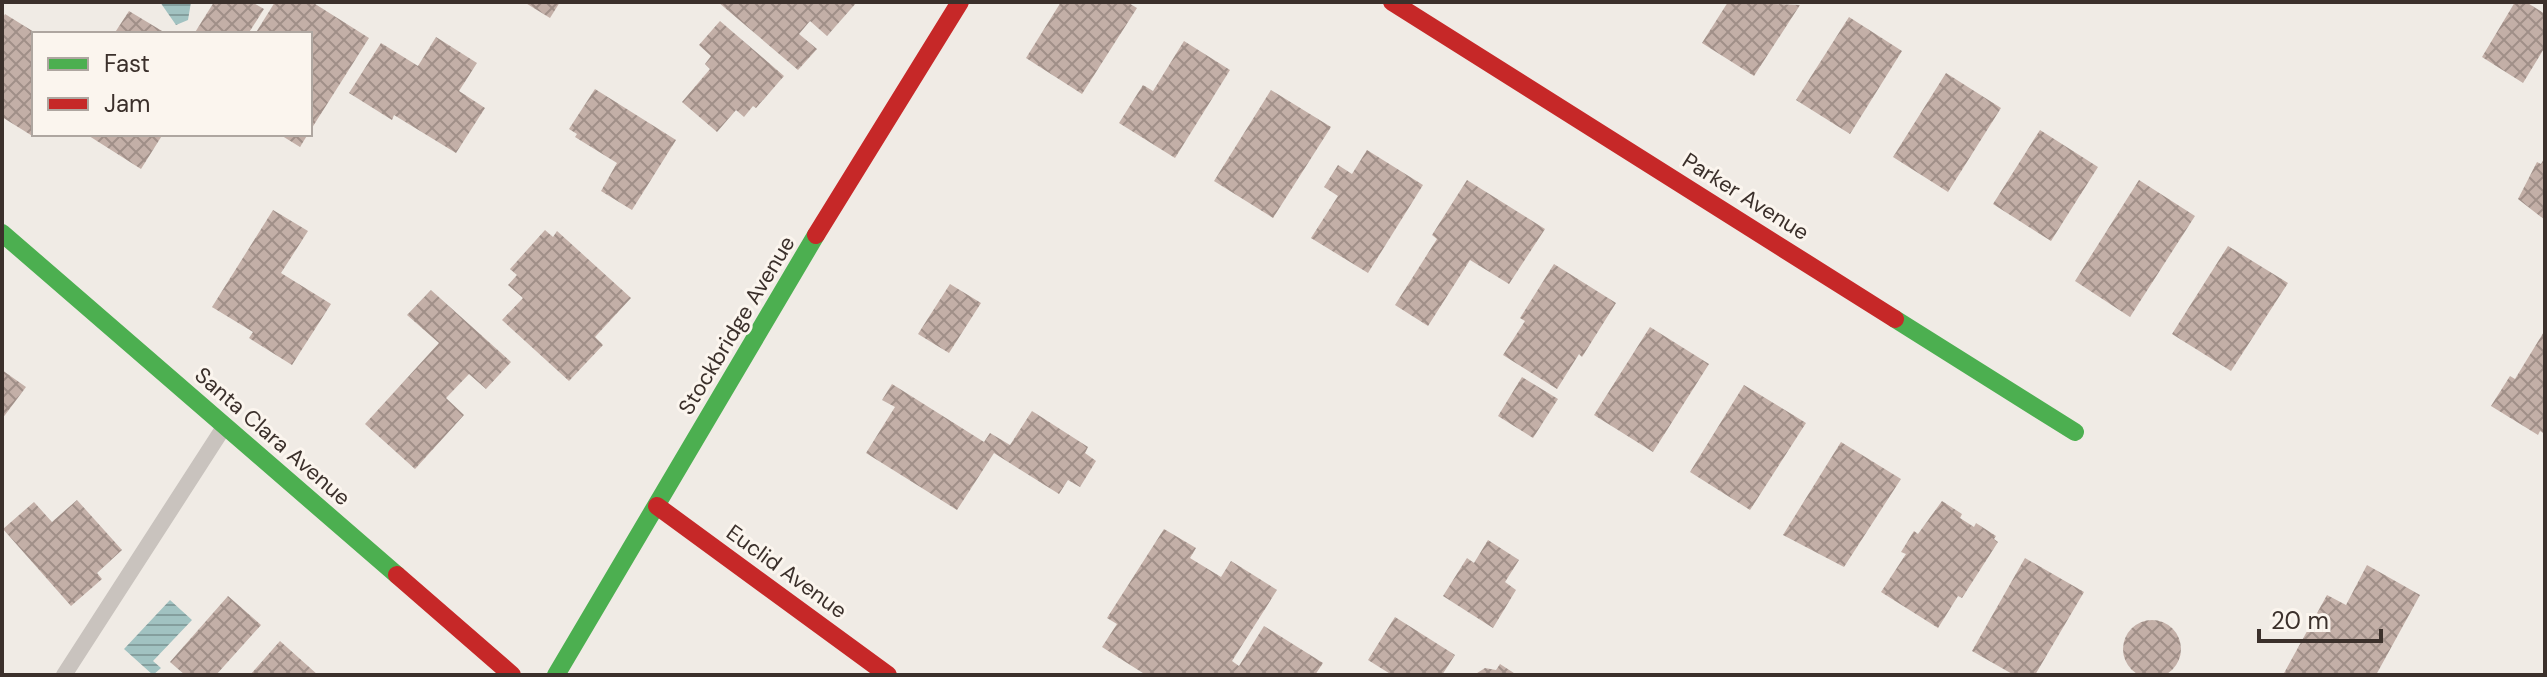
<svg xmlns="http://www.w3.org/2000/svg" width="2547" height="677" viewBox="0 0 2547 677" font-family="'DM Sans',sans-serif">
<defs>
<pattern id="water-rules" width="6" height="5" patternUnits="userSpaceOnUse" patternTransform="scale(2)"><rect width="6" height="5" fill="#a1c2c1"/><path d="M0 2.5h6" fill="none" stroke="#849e9d"/></pattern>
<pattern id="building-cross-hatch" width="8" height="8" patternUnits="userSpaceOnUse" patternTransform="scale(2)"><rect width="8" height="8" fill="#c3afa7"/><path d="M0 0l8 8M0 8l8-8" fill="none" stroke="#a08f88"/></pattern>
</defs>
<rect width="100%" height="100%" fill="#f0ebe5"/>
<path fill="url(#water-rules)" d="M160,2H191L188,20L176,25Z
M170,600L192,620L153,661L161,668L153,675L124,649Z"/>
<path fill="url(#building-cross-hatch)" d="M214,2H252L264,9L248,34H194Z
M275,2H312L369,38L310,131V34H255Z
M524,2H560L550,18Z
M718,2H857L827,36L810,21L799,34L817,49L798,70Z
M1061,2H1127L1137,8L1082,94L1026,58Z
M1728,2L1800,5L1754,76L1702,43Z
M2515,2H2526L2545,14V47L2523,83L2482,57Z
M129,11L167,34H114Z
M5,14L34,32V137L2,117V19Z
M1849,17L1902,51L1850,134L1796,100Z
M720,21L784,76L756,108L753,106L744,117L736,110L717,132L682,102L710,69L705,64L711,56L699,45Z
M436,37L477,63L459,91L485,108L456,153L394,115L392,120L349,93L381,43L418,66Z
M1184,41L1230,70L1175,158L1119,123L1143,85L1153,91Z
M1946,73L2001,108L1948,192L1893,157Z
M595,89L676,140L632,210L601,191L617,163L575,137L577,134L569,129Z
M1271,90L1331,127L1273,218L1214,181Z
M2040,130L2098,167L2051,241L1993,204Z
M86,134H163L141,169Z
M279,134H308L300,147Z
M1367,150L1423,185L1368,273L1311,238L1338,196L1324,187L1338,165L1352,174Z
M2545,157V220L2518,199L2537,162L2541,164Z
M1467,180L1545,229L1509,284L1470,260L1428,326L1395,305L1437,239L1432,235Z
M2139,180L2195,216L2130,317L2075,281Z
M273,210L308,231L281,273L331,304L292,365L249,338L253,332L212,307Z
M545,230L553,237L557,231L631,298L595,337L603,345L569,381L502,320L523,298L508,285L517,275L510,269Z
M2228,246L2288,283L2231,371L2172,334Z
M1554,264L1616,303L1582,357L1579,354L1557,389L1503,355L1525,321L1520,318Z
M950,284L981,303L949,353L918,334Z
M431,290L511,362L486,389L469,374L446,398L464,415L415,469L365,424L439,343L407,315Z
M1650,327L1709,364L1653,452L1594,415Z
M2545,330V434L2540,431L2538,435L2491,406L2510,376L2515,379Z
M2,370L26,387L2,419Z
M1522,377L1558,399L1533,438L1498,416Z
M892,384L984,442L990,433L1010,445L1032,411L1088,447L1085,453L1096,461L1080,487L1068,480L1059,494L994,453L957,510L866,453L895,407L882,400Z
M1744,385L1806,423L1750,510L1690,472Z
M1841,442L1901,479L1844,567L1783,535Z
M77,500L122,550L97,573L102,579L71,606L3,529L34,502L52,522Z
M1942,501L1962,514L1960,518L1974,527L1976,523L1996,536L1994,539L1998,542L1962,598L1958,596L1938,628L1881,592L1906,554L1901,552L1914,531L1918,534Z
M1164,529L1196,548L1190,558L1221,577L1231,561L1277,590L1232,661L1239,666L1264,626L1323,663L1315,675H1146L1102,647L1117,624L1107,618Z
M1488,540L1519,560L1505,582L1516,590L1493,628L1443,596L1467,558L1474,563Z
M2025,558L2084,592L2035,675H2014L1972,651Z
M2367,565L2420,595L2376,675H2283L2327,595L2346,605Z
M228,596L261,625L216,675H185L170,662Z
M1395,617L1455,655L1442,675H1392L1368,660Z
M2123 649a29 29 0 1 1 58 0a29 29 0 1 1-58 0Z
M280,641L318,675H250Z
M1500,664L1517,675H1474L1485,668L1496,670Z"/>
<g fill="none" stroke-linecap="round" stroke-linejoin="round">
<path stroke="#c9c3be" stroke-width="16" d="M64,675L224,427"/>
<path stroke="#4caf50" stroke-width="18" d="M2,233L397,575
M1895,319L2075,432
M556,675L816,235"/>
<path stroke="#c62828" stroke-width="18" d="M1392,2L1895,319
M816,235L960,2
M657,506L888,675
M397,575L512,675"/>
</g>
<g text-anchor="middle" stroke-width="6" stroke-linejoin="round" paint-order="stroke">
<g font-size="22" fill="#3b302b" stroke="#fbf5ee">
<text transform="translate(1746 196) rotate(32)" y="8">Parker Avenue</text>
<text transform="translate(736 325) rotate(-59)" y="8">Stockbridge Avenue</text>
<text transform="translate(273 436) rotate(41)" y="8">Santa Clara Avenue</text>
<text transform="translate(787 571) rotate(36)" y="8">Euclid Avenue</text>
</g>
</g>
<rect width="2547" height="677" fill="none" stroke="#3b302b" stroke-width="8"/>
<rect x="32" y="32" width="280" height="104" fill="#fbf5ee" stroke="#aea6a0" stroke-width="2"/>
<rect x="48" y="58" width="40" height="12" fill="#4caf50" stroke="#aea6a0" stroke-width="2"/>
<text x="104" y="72" font-size="24" fill="#3b302b">Fast</text>
<rect x="48" y="98" width="40" height="12" fill="#c62828" stroke="#aea6a0" stroke-width="2"/>
<text x="104" y="112" font-size="24" fill="#3b302b">Jam</text>
<path d="M2259 629v12h122v-12" fill="none" stroke="#3b302b" stroke-width="4"/>
<text x="2271" y="629" font-size="24" fill="#3b302b" stroke="#fbf5ee" stroke-width="6" paint-order="stroke">20 m</text>
</svg>
